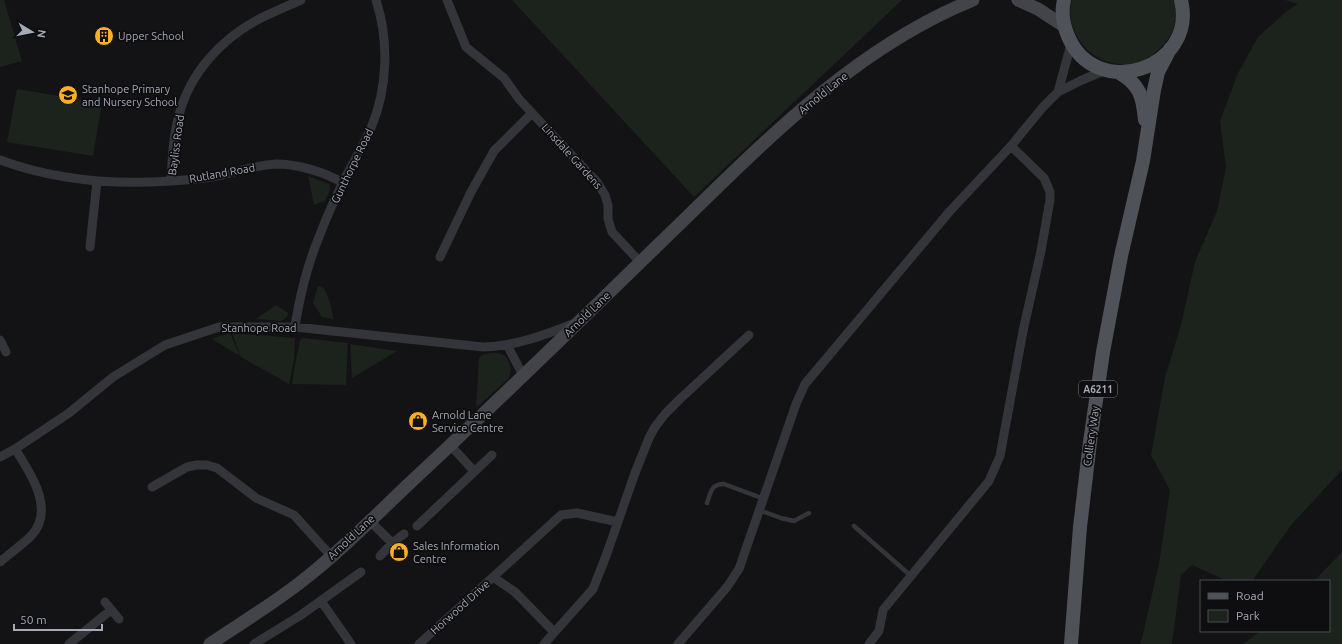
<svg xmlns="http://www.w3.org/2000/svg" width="1342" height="644" viewBox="0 0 1342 644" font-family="Ubuntu,sans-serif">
<rect width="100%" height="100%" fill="#131315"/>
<path fill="#1b231c" d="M0,0H4L22,61L0,67Z
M512,0H902L694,197Z
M1072,0H1175C1175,7 1177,15 1175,21C1174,30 1169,39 1163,45C1137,77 1089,67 1074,30C1070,21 1069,9 1072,0Z
M1285,0H1342V470L1292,524L1252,581H1228L1192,565L1181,575L1172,644H1140L1142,638L1159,564L1170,490L1151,455L1165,377L1181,325L1195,262L1217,211L1226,167L1220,121L1238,73L1258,37L1287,11L1298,4Z
M17,89L102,103L93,156L7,142Z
M308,176L329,184L330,190L325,201L314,205Z
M318,286L324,288C329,299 332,307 333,319L322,317L313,303Z
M276,305L288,313L287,317L282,321L256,319Z
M230,333L240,356L212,339Z
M232,333L295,338L294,360L289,384L241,357Z
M303,338L348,343L346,385L292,384L295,365L300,340Z
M350,344L397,351L352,378Z
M491,353H499L506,357L509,362L511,369L509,378L476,408L479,358L482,355Z
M1342,552V644H1243L1261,631H1329V581H1314Z"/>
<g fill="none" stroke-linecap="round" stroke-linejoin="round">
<path stroke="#34353a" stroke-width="4.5" d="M707,503C711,492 711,484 724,484L764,499
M759,510L781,518L794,521L809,513
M854,526L911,576"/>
<path stroke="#34353a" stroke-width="9" d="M447,0L466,47L504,78L519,99L532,113
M1058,92L1071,44
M0,160C54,180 114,185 171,181C188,180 206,178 222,175C240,171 258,165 276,164C297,164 325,172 343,183
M171,181C172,160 173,136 179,115C190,73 221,39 259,19C273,12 287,6 301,0
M90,247L97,181
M440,257L471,192L494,151L532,113L597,182L605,195L608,205V219L612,232L641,263
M295,327C299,299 308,263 319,237C327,216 336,196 346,176C355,160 364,144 371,128C388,88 389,40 376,0
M0,340L6,352
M507,345L523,375
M450,445L474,471
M0,457L15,449L69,413L113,377L165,345L219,327H295L483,347C516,346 545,335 575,323
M152,487L187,467L197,465H207L217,468L256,498L294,515L331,556
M369,520L392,543
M417,526L492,455
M380,556L392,543L404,534
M0,562C10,553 22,545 31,536C56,510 30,472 15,449
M493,577L561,515L577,513L618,522
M321,601L351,644
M105,602L119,619
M69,644L111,610
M254,644L301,615L361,572
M419,644L493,577L515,592L554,632
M544,644L593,589L606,556L635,473L649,438L655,427L665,414L680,399L749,335
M678,644L727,587L739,569L796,404L805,384L950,211L1011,146L1043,107L1058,92L1082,80L1106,70
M869,644L879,631L883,610L989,481L1000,456L1023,331L1041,251L1050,200V192L1044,178L1011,146"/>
<path stroke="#42444a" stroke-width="13" d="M1018,0L1038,9L1064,26
M210,644C241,623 273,604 302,581C341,551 377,514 413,480C496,403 577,324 657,246C753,154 847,51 973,0"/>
<path stroke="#505259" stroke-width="14" d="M1064,0C1061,12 1063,24 1068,36C1095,102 1198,69 1181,0
M1118,72C1140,84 1143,97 1145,120
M1071,644L1080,527L1090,442L1103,352L1121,256L1143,161L1154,90L1158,72L1170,49"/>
</g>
<defs>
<symbol id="building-disc" viewBox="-11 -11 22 22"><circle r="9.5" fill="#fcae24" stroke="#0e0e10"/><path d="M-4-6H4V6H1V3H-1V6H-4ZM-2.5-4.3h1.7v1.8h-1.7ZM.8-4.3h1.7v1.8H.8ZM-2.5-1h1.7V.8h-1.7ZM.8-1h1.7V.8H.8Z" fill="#111"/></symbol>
<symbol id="school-disc" viewBox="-11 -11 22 22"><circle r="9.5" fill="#fcae24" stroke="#0e0e10"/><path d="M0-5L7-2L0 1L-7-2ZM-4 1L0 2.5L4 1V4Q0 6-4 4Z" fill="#111"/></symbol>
<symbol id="shop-disc" viewBox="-11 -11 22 22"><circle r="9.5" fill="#fcae24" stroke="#0e0e10"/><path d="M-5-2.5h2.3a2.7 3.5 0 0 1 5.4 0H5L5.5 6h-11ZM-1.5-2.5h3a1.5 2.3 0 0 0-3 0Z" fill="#111"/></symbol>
</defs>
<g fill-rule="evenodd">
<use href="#building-disc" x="93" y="25" width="22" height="22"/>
<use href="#school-disc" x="57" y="84" width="22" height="22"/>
<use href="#shop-disc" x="407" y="410" width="22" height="22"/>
<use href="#shop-disc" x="388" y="541" width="22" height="22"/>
</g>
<g text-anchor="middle" stroke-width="3.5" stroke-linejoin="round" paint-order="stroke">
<rect fill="#0e0e10" stroke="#777b84" stroke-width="1" x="1079" y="381" width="38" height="16" rx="3"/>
<g font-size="10" font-weight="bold" fill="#a4aab6">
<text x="1098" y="393">A6211</text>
</g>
<g font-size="11" fill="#a4aab6" stroke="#0e0e10" text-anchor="start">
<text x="118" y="40">Upper School</text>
<text x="82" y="93">Stanhope Primary<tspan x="82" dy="13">and Nursery School</tspan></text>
<text x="432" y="419">Arnold Lane<tspan x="432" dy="13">Service Centre</tspan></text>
<text x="413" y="550">Sales Information<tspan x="413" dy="13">Centre</tspan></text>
</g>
<g font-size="11" fill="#a4aab6" stroke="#0e0e10">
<text transform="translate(823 93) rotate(-39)" y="4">Arnold Lane</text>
<text transform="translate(176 145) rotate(-82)" y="4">Bayliss Road</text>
<text transform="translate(572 156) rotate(48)" y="4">Linsdale Gardens</text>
<text transform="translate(352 166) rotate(-64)" y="4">Gunthorpe Road</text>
<text transform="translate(222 173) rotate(-10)" y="4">Rutland Road</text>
<text transform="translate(587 314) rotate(-44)" y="4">Arnold Lane</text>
<text x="259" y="332">Stanhope Road</text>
<text transform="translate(1091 436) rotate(-82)" y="4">Colliery Way</text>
<text transform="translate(351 537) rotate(-43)" y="4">Arnold Lane</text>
<text transform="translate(460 607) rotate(-42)" y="4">Horwood Drive</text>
</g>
</g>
<rect x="1200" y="580" width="130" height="52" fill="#0e0e10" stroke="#4a4c52"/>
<rect x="1208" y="593" width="20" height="6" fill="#505259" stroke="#4a4c52"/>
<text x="1236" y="600" font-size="12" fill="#a4aab6">Road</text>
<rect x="1208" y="610" width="20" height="12" fill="#1b231c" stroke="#4a4c52"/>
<text x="1236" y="620" font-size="12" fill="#a4aab6">Park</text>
<g transform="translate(32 32) rotate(100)" stroke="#0e0e10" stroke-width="3" paint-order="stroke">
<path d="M0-3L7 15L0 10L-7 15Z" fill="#a4aab6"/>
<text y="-6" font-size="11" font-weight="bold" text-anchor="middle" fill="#a4aab6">N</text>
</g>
<path d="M14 624v6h88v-6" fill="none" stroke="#a4aab6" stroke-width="2"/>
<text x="20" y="624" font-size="12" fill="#a4aab6" stroke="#0e0e10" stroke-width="3" paint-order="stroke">50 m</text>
</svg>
